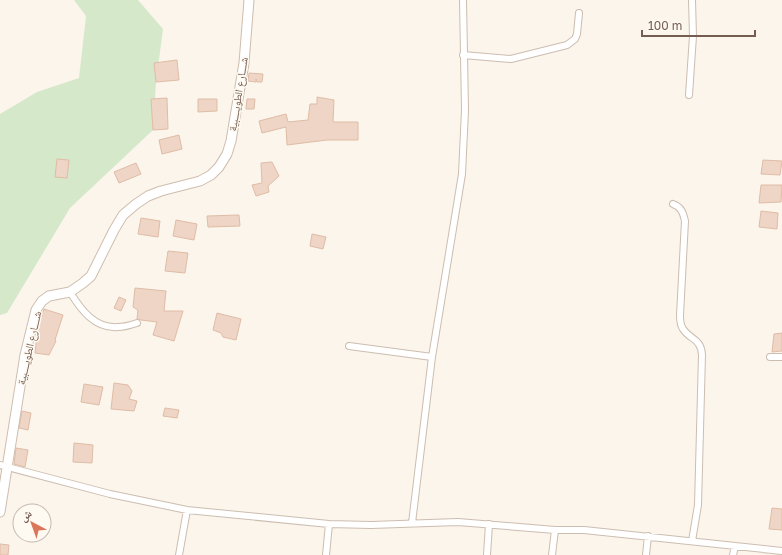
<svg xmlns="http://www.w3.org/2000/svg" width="782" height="555" viewBox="0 0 782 555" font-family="'Golos Text','Noto Naskh Arabic',sans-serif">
<rect width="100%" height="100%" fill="#fbf5eb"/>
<path fill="#d6e8ca" d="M74,0H138L163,29L156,82L153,130L70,208L7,313L0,315V114L37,92L79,78L86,16Z"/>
<path fill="#eed5c5" stroke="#e0bca6" d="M177,60L179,80L156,82L154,63Z
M249,73L263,74L262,82H257L256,79V82L248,81Z
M317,97L334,100L333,122H358V140H327L287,145L286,127L262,133L259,121L286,114L288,122L308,120L310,104H317Z
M167,98L168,129L153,130L151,99Z
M198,99H217V111L198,112Z
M247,99H255L254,109H246Z
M179,135L182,149L162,154L159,140Z
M57,159L69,160L67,178L55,177Z
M763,160L782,161L780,175L761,174Z
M272,162L279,176L268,186L269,192L256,196L252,185L262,183L261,163Z
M136,163L141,174L119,183L114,172Z
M761,185H782L781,202L759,203Z
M761,211L778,213L777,229L759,227Z
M239,215L240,226L208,227L207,216Z
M141,218L160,221L158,237L138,234Z
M176,220L197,224L194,240L173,236Z
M312,234L326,237L323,249L310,246Z
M168,251L188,253L185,273L165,271Z
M135,288L166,291L164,311H183L174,341L153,335L157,322L141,320L137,319L138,310L133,307Z
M119,297L126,300L121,311L114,308Z
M44,309L63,315L55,340L56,341L49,355L35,353L38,328Z
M217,313L241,319L236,340L223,337L221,333L213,330Z
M782,333V351L772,352L774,334Z
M114,383L128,385L132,391L129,399L137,401L134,411L111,409Z
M84,384L103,387L99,405L81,402Z
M165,408L179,410L177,418L163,416Z
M22,411L31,413L28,430L19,428Z
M74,443L93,445L92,463L73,462Z
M16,448L28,450L25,467L14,464Z
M772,508L782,509V530L769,529Z
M0,544L9,545L8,555H0Z"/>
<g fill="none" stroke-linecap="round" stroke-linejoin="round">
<defs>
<path id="street" d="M463,55L511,59L567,45L575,39L577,34L579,13
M689,95L693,36L692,0
M673,204C681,207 683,212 685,221L680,315C680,320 680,325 683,329C690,340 701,338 702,355L698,505L692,541
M70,292C81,310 95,329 118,327C124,327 131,325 137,323
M349,346L432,357
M770,357H782
M0,465L110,494L187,510L329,524L371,525L458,522L555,530H584L782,551
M412,523L432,357L462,174L465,110L463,0
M179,555L187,510
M326,555L329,524
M487,555L489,524
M552,555L555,530
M646,555L648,536
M733,555L735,546"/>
<path id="secondary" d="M0,512L25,355L36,310L42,301L49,296L70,292L83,283L91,276L114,230L123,215L136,204L148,196L161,191L200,181L211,175L219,167L227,154L231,141L244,63L249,0"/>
</defs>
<use href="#street" stroke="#cdbdb1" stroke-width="8"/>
<use href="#secondary" stroke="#cfbdaf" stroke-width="11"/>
<use href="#street" stroke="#fff" stroke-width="6"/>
<use href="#secondary" stroke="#fff" stroke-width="9"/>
</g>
<g text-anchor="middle" stroke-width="3" stroke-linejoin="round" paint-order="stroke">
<g font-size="11" fill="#745c50" stroke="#fef9f1">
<text transform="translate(238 94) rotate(-81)" y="4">شــــارع الطويــــبية</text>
<text transform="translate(29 348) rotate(-77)" y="4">شــــارع الطويــــبية</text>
</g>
</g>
<g transform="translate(32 523) rotate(319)"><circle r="19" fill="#fef9f1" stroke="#c7bab1"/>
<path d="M0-3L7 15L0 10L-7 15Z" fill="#da775b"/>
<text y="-6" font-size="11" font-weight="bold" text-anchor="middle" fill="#745c50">ش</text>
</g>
<path d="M642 30v6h113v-6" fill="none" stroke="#745c50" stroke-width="2"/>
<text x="648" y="30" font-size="12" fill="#745c50" stroke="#fef9f1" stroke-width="3" paint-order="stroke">100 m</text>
</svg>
